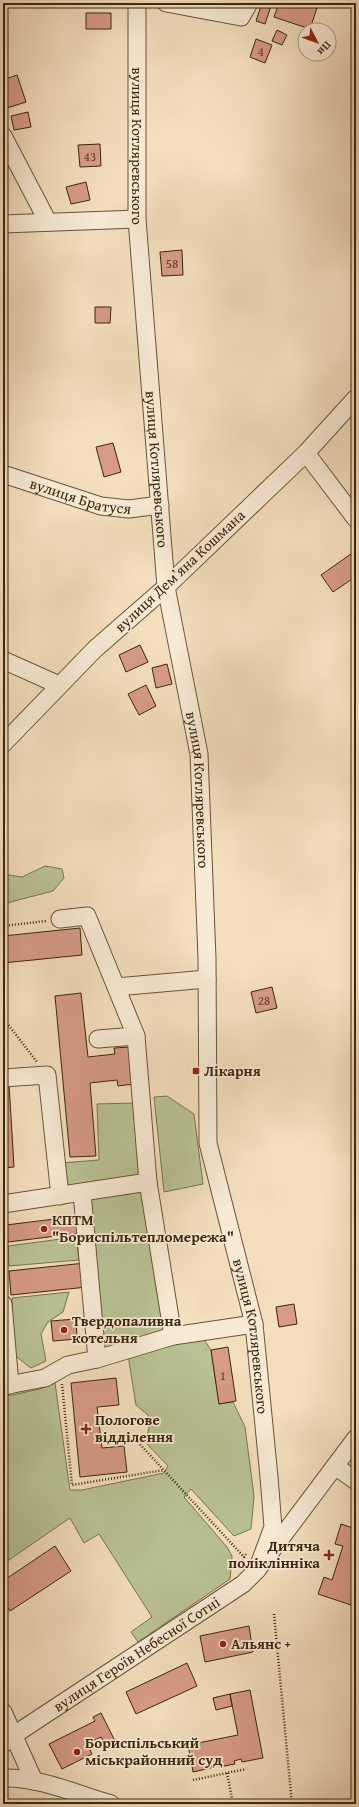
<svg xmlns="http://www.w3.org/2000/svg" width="359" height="1807" viewBox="0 0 359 1807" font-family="'Gentium Book Plus',serif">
<rect width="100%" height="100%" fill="#f4debe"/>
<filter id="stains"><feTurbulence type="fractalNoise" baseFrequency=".005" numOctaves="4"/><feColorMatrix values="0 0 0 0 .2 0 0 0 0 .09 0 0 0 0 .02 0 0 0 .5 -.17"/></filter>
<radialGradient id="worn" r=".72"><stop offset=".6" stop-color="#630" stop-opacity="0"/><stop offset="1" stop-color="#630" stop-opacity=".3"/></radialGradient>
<path fill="#b9c294" stroke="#7a7450" d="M45,866L62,869L64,878L53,891L3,904V874L22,877Z
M167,1096L194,1114L203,1184L164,1192L154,1097Z
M134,1103L141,1178L63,1189L61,1163L99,1160L97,1104Z
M144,1189L168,1333L107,1351L101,1345L87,1198Z
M76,1237L79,1260L9,1266L8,1246Z
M69,1292L63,1312L48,1322L41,1334L46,1361L31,1368L14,1355L12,1298Z
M203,1338L211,1350L219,1404L233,1402L245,1427L254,1496L251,1529L234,1536L191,1489L184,1497L227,1547L232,1556L230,1579L138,1642L131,1632L152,1617L99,1534L84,1543L70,1518L3,1564V1484L5,1483L3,1467V1397L40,1389L55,1383L70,1490H82L164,1473L168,1466L144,1441L149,1429L148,1415L136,1405L128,1355Z"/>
<path fill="#d79b86" stroke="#3b260c" d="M262,3H272L265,24L256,21Z
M279,3H312L318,5L310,29L274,17Z
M86,13H111V29H86Z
M277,30L287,35L282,45L272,41Z
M256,39L272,45L265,63L250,57Z
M17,75L26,102L7,108L3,95V80Z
M28,112L31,127L14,130L11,116Z
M100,144L101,166L80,167L78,145Z
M86,182L90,200L71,204L66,187Z
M182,250L183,275L162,276L160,252Z
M95,307H111L110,323H95Z
M113,443L121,472L104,477L96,447Z
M351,554L356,560V570L352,573L355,577L333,592L321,575Z
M140,645L148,662L126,672L119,655Z
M167,664L172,684L156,688L152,668Z
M146,685L156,706L139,715L128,694Z
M80,928L82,955L3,963V936Z
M272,987L277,1008L256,1013L251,992Z
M81,993L88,1057L115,1054L114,1048L131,1047L134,1084L118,1086L117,1080L90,1083L96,1156L70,1157L55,996Z
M9,1084L14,1167L3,1168V1085Z
M79,1216L81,1233L8,1242L6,1225Z
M85,1263L87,1287L11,1295L9,1271Z
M294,1304L297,1324L279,1327L276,1307Z
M76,1319L77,1339L53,1341L51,1321Z
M228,1347L236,1401L219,1404L211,1350Z
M116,1378L119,1405L97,1407L102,1448L124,1446L127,1472L80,1477L71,1383Z
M341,1524L356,1529V1591L351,1605L318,1594L324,1577L332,1580L343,1546L335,1544Z
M55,1546L71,1571L10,1611L3,1600V1581Z
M249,1626L253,1652L205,1662L200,1636Z
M187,1663L197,1686L136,1714L126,1692Z
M250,1690L263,1758L242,1762L241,1759L234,1761L235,1764L219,1767V1764L212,1765L211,1768L193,1772L188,1745L238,1735L230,1694Z
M230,1694L232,1706L216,1710L213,1698Z
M101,1713L116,1743L107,1747L101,1737L87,1744L92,1754L62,1769L49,1744L95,1721L93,1717Z"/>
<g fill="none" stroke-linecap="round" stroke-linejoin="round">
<defs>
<g id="minor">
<path id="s1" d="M137,3V219L166,587L199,754L207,958L208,1143L254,1324L269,1477L273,1527L257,1570"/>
<path d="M166,3L241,17L249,3"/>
<path d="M3,136L48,222"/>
<path d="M3,224L137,219"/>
<path d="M306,453L356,519"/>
<path id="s2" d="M3,474L101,506L129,509L160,505"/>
<path d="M3,660L59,685"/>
<path d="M3,744L95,649L166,587L306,453L356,398"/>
<path d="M60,919L87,916L136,1036"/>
<path d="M116,987L207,979"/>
<path d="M98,1039L136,1036L148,1182L173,1336"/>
<path d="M3,1078L47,1075L60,1196"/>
<path d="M82,1193L97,1359"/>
<path d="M3,1204L148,1182"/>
<path d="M3,1304L10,1385"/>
<path d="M3,1386L45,1378L68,1365L97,1359L173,1336L254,1324"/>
<path d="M335,1466L356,1481"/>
<path d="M3,1712L34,1781"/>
<path id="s3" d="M3,1744L14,1735L243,1584L257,1570L356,1438"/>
<path d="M3,1778C40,1777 76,1794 111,1804"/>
</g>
</defs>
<use href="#minor" stroke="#695438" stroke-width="19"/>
<path stroke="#3b260c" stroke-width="2.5" stroke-dasharray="1 2" stroke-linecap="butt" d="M3,926L46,921
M3,1018L37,1062
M62,1384L72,1485L164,1470
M136,1440L244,1557L246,1554
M274,1614L292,1804
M227,1773L233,1804
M193,1780L246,1769"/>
<use href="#minor" stroke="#f8ead5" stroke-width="17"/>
</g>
<g fill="#8f2418" stroke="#f8ead5" stroke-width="1.5">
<rect x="192" y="1067" width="8" height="8" rx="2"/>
<circle cx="44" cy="1229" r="4"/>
<circle cx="64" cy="1330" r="4"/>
<path d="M84 1423h4v4h4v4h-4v4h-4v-4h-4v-4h4z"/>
<path d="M327 1549h4v4h4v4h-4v4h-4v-4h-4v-4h4z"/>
<circle cx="223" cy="1644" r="4"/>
<circle cx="77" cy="1752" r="4"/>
</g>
<g text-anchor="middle" stroke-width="3.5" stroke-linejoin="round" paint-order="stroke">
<g font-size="13" fill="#62432a">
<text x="261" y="56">4</text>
<text x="90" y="161">43</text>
<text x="172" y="268">58</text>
<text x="264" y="1005">28</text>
<text x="223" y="1380">1</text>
</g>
<g font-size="15" fill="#3b260c" stroke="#f8ead5">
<text dy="5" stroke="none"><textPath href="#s1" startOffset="143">вулиця Котляревського</textPath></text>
<text dy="5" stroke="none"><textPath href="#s1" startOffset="467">вулиця Котляревського</textPath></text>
<text dy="5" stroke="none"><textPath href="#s2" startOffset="81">вулиця Братуся</textPath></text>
<text transform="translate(180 571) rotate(-43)" y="5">вулиця Демʼяна Кошмана</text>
<text dy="5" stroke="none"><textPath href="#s1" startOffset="791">вулиця Котляревського</textPath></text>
<text dy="5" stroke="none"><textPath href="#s1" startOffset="1343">вулиця Котляревського</textPath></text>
<text dy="5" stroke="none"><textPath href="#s3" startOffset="161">вулиця Героїв Небесної Сотні</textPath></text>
</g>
<g font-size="15" font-weight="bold" fill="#3b260c" stroke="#f8ead5" text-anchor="start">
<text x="204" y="1076">Лікарня</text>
<text x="52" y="1225">КПТМ<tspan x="52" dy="17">"Бориспільтепломережа"</tspan></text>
<text x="72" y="1326">Твердопаливна<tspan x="72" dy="17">котельня</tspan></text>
<text x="95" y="1425">Пологове<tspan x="95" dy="17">відділення</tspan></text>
<text x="320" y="1551" text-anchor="end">Дитяча<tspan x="320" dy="17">поліклінніка</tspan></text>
<text x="231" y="1649">Альянс +</text>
<text x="85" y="1748">Бориспільський<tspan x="85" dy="17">міськрайонний суд</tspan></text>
</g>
</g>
<rect width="359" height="1807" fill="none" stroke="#f4debe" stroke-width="16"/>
<rect x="4" y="4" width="351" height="1799" fill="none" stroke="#3b260c" stroke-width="2"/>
<rect x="8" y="8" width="343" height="1791" fill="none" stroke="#3b260c"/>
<g transform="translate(317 42) rotate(131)"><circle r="19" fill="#f8ead5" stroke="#ac9c85"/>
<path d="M0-3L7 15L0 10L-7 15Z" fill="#8f2418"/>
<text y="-6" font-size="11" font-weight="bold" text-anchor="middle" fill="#3b260c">Пн</text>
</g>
<rect width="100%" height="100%" filter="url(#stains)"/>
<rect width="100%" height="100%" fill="url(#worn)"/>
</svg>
